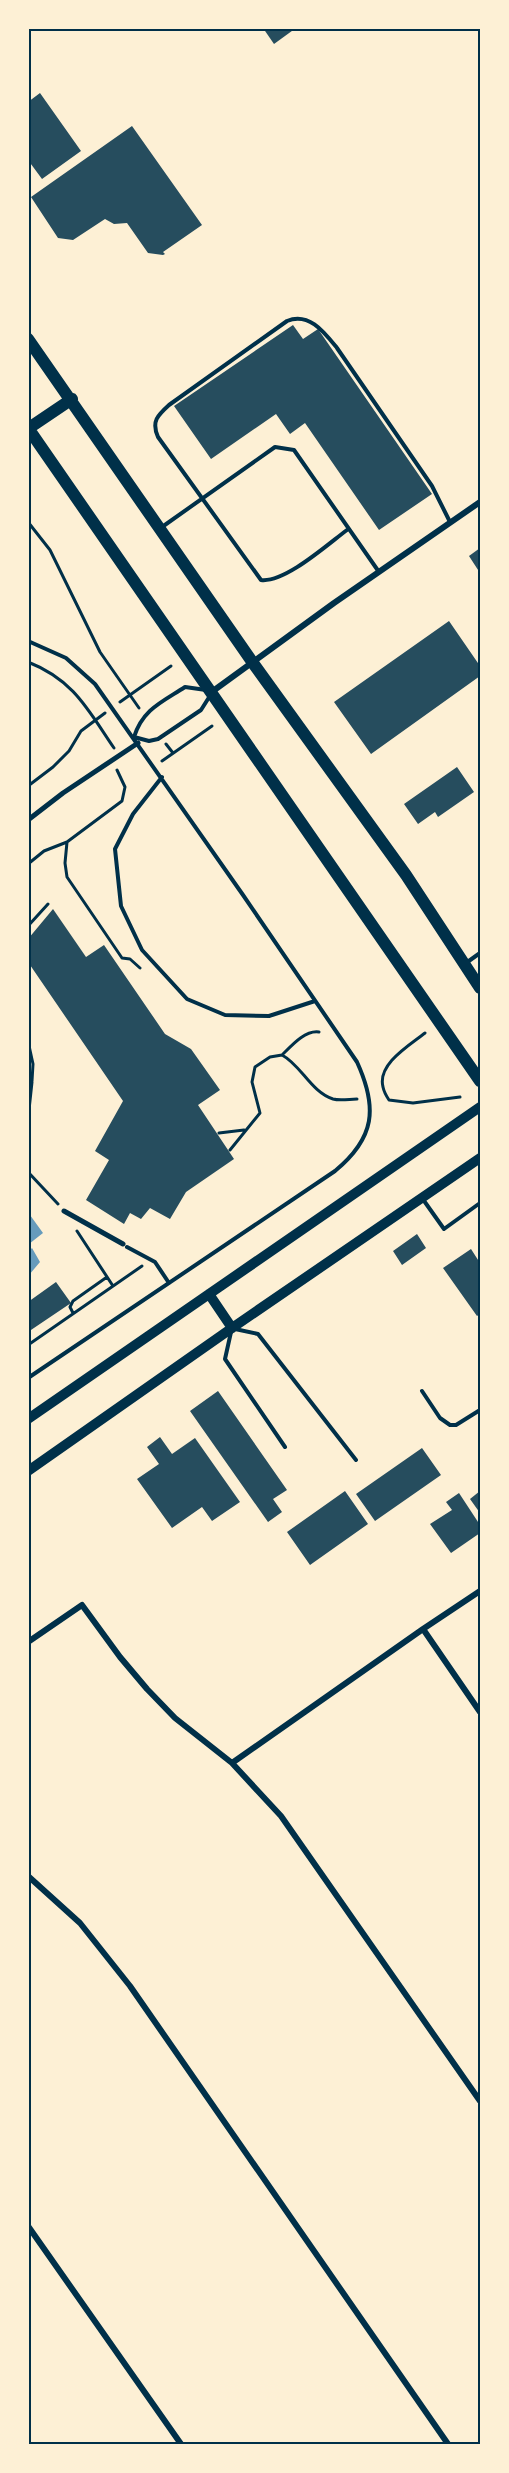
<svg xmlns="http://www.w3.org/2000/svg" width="509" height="2473" viewBox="0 0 509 2473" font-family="Roboto,sans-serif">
<rect width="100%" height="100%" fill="#fdf0d5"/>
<path fill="#669bbc" d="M30,1215L43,1233L29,1244V1216Z
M32,1248L40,1262L29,1275V1251Z"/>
<path fill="#264d5e" d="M263,28H296L274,44Z
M40,93L81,151L42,179L28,160V102Z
M132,126L202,225L163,252L165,254L163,255L148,253L127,223L114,224L105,219L73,240L58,238L31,197Z
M293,325L303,339L318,329L432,494L379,530L305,423L290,434L276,414L211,459L174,406Z
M480,548V573L469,556Z
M449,621L480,666V676L371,754L334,702Z
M457,767L474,792L438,817L435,812L418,824L404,804Z
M53,909L86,957L104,945L165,1034L191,1049L220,1090L198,1105L234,1159L186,1192L170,1219L150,1208L141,1219L130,1213L124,1224L86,1200L109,1160L95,1151L123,1101L28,962V939Z
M417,1234L426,1248L402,1265L393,1251Z
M471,1249L480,1263V1314L477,1316L443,1268Z
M56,1282L71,1303L28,1332V1302Z
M218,1391L287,1490L273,1499L282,1512L268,1522L190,1411Z
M160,1437L172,1454L195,1438L240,1502L212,1521L202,1507L172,1528L137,1479L159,1464L147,1447Z
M422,1448L441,1475L375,1521L356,1494Z
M345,1491L368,1524L310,1565L287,1532Z
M480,1491V1513L470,1499Z
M459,1493L480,1525V1533L451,1553L430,1524L452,1510L446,1502Z"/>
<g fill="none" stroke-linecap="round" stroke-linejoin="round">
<path stroke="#003049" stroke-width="3" d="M28,522L50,550L100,652L139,708
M28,662C74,680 88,710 114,748
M120,702L171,666
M166,744L173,753
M162,761L212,726
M28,786L53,767L69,751L81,731L105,713
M67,842L65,863L67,877L122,958L130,959L140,968
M28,864L44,851L67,842L122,801L125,787L117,770
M28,926L48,904
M425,1033C410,1045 377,1064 383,1087C384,1092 387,1097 389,1100L413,1103L460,1097
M28,1041L33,1064L32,1081L28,1084
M282,1055C292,1045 305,1030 319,1032
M28,1119L32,1082
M219,1133L244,1130
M230,1150L260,1113L252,1082L255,1067L270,1057L282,1055C301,1065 311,1092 333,1099C340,1101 350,1099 357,1099
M28,1172L58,1204
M77,1231L113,1286
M73,1313L70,1307L73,1301L107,1277
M28,1345L142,1266"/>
<path stroke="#003049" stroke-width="4" d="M162,527L275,447L294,450L379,572
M347,530C328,544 285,583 261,580L158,437C151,421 158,415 169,405L287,321C309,312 324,332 337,348L432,486L450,522
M28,641L66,658L95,684L243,895L357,1062C378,1108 375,1138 335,1171L28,1378
M185,687L213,691L201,710L158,739L149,741L134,737C143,709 162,702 185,687Z
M162,777L133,814L115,849L121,906L142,950L187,999L225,1015L269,1016L315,1001
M466,963L480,953
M422,1198L444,1229L480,1203
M127,1247L155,1262L169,1283
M235,1329L258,1334L356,1460
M231,1332L225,1359L285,1447
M422,1391L440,1418L450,1425H456L480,1410"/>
<path stroke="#003049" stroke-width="5" d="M28,820L63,793L138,743
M64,1211L123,1244"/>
<path stroke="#003049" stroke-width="6" d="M213,691L334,603L480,502
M423,1629L480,1712
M28,1642L82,1605L120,1657L147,1689L175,1718L232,1763L281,1816L480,2101
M232,1763L423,1629L480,1591
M28,1876L80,1923L130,1986L448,2444
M28,2226L181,2444"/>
<path stroke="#003049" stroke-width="10" d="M209,1294L232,1328
M28,1419L480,1107
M28,1471L232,1328L480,1158"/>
<path stroke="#003049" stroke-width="12" d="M28,339L253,663L406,875L480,988
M28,428C180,645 328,864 480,1081
M29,428L72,399"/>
</g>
<rect width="509" height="2473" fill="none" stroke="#fdf0d5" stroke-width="60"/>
<rect x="30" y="30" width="449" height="2413" fill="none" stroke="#003049" stroke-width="2"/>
</svg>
